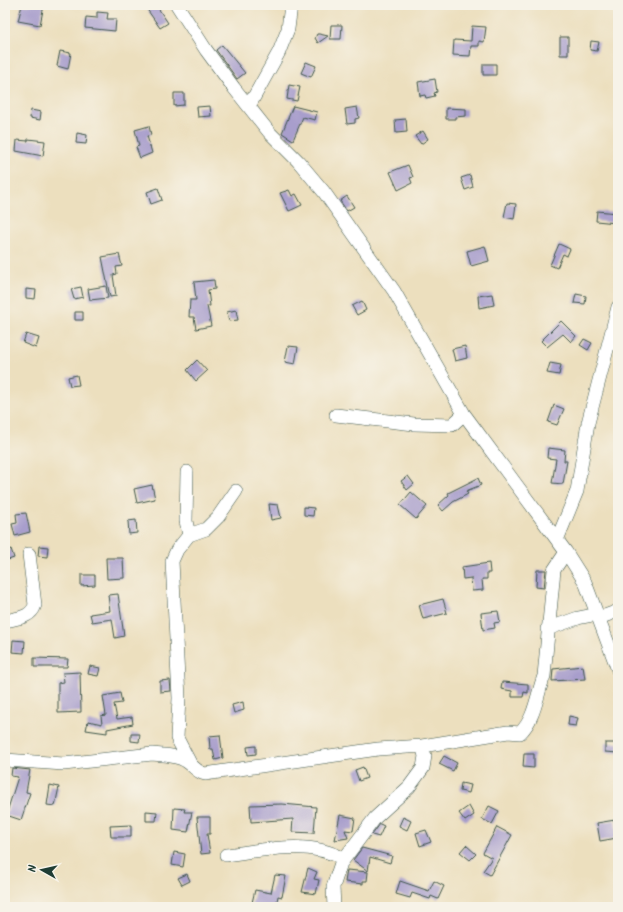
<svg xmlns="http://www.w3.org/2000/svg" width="623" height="912" viewBox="0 0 623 912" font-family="Kalam,sans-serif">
<rect width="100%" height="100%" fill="#f7f3e8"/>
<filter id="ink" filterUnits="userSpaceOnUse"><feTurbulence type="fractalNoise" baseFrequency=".025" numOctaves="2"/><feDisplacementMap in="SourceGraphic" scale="8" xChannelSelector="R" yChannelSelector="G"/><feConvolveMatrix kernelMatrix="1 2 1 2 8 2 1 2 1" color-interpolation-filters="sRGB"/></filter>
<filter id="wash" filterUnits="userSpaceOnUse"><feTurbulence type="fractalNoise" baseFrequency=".012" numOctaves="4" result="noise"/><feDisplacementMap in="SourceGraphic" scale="16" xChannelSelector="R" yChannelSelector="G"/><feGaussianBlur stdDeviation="0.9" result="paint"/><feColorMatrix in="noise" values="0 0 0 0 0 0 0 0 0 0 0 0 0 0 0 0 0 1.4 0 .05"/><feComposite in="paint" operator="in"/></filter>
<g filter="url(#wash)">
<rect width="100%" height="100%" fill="#ecdfbe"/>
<g id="blocks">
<path fill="#a89ecc" d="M22,5H44L40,25L18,21Z
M144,5H156L168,23L160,28Z
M97,12L108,13L107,19H116L115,31L85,28L86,17L97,18Z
M331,25H342L341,39H330Z
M472,26L486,27L484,42L479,41V46H471L470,56L453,55L454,40L471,41Z
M317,34H319L328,36L318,43L315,38Z
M560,37H568V55H560Z
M591,41L599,42L597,51L590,50Z
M222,45L245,73L237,79L216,50Z
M60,51L71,53L68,69L57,66Z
M306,62L316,66L311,77L301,73Z
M483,64H496V75H483Z
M435,79L437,92L434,93L435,96L426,98L425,95L420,96L418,82Z
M289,85L300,87L297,101L287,99Z
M174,93H184V105L174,106Z
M210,106L211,116L198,117L197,107Z
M293,106L317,112L315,120L303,117L293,140L282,133Z
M357,107L359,118L355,119V123L347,124L345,109Z
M446,108L466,109V116L455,117V119H446Z
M31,110L41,112L40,120L30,118Z
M406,119L407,132L396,133L395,120Z
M149,126L151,135L147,136L152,153L140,158L136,147L139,146L135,130Z
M423,131L428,139L421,144L415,136Z
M77,133L87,135L86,144L76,143Z
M28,139L45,141L43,156L16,151L17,140L28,141Z
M408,165L413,177L410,178L412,183L398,190L390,172Z
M470,175L473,187L465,190L461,178Z
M158,188L162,200L151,204L147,192Z
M289,190L292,196L296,194L302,205L289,211L280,193Z
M347,196L354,207L347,211L340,201Z
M507,203L516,204L514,219L504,217Z
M597,211L617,213L616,223L596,221Z
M559,244L570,249L567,256L563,254L557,268L550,265Z
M485,246L489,261L471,266L467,251Z
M119,254L122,266L116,267L117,274L113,275L116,296L110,297L102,257Z
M214,280L215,289L208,290L210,306H207L211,326L196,329L194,317H189L190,300H196L194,282Z
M106,286L108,298L90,300L88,289Z
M81,287L83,297L74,299L71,289Z
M26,289L36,290L35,299L26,298Z
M492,294L494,305L479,308L478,296Z
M576,294L586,296L585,304L574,303Z
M362,301L366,310L357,315L352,306Z
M236,310L238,320L229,321L227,312Z
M75,312H83V320H75Z
M561,321L576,336L571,342L563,334L547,347L541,341Z
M26,334L39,338L36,348L23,343Z
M584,339L592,343L588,350L580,345Z
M288,346L298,347L295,364L285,362Z
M465,346L467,358L455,361L452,349Z
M197,360L207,371L196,381L187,370Z
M550,363L561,365L559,375L547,373Z
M77,375L79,385L70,386L68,377Z
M554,405L564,409L557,425L548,422Z
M548,448L565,450L564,461H567L563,484L552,483L556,459L547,458Z
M408,476L414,484L407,490L401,481Z
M478,478L481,485L466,491L468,494L453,502L443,511L438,505L449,495L448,493Z
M152,485L155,499L137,503L134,489Z
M411,492L427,506L416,519L400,505Z
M269,504L278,505L281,518L271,520Z
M304,507L314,508L313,516L304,515Z
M26,513L30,532L15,536L12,524L17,523L16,514Z
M136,520L137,533L129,534L128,521Z
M39,546L48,547L47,557L38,556Z
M11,549L14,558L5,561V551Z
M106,558H123L124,578L107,579Z
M489,563L490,573H487V579H482L483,590L472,591L471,578L463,579L462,567Z
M537,570H546L544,588L536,587Z
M81,575H95V585L81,586Z
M118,594L124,636L115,638L112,619L92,622L90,614L110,611L108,595Z
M443,599L447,613L423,619L419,605Z
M498,611L500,622L494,623L495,628L483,630L481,613Z
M13,640L25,641L24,653L12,652Z
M34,658L68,659L67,667H34Z
M90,666L100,668L98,676L88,674Z
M583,666L585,679L552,681L553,669Z
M80,672L81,712L58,713V683L64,682L63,673Z
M170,680L171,691L160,692V681Z
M502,682L528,684V693L524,692L523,697H512V691L501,689Z
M120,693L122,703L114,704L117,719L132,717L133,724L107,729V733L86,730L88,721L102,724L101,716L106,715L103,696Z
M243,702L244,710L234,713L232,705Z
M569,716L578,718L576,726L568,725Z
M131,734H140L139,742L131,741Z
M220,735L223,758L215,760L213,749H210L209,736Z
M605,743H618V753L605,752Z
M256,746V754L248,755L247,747Z
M524,754H534V768L523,767Z
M444,756L457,763L453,771L439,764Z
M363,767L367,778L359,781L355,770Z
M12,768L30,770L26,792L30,793L21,820L6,815L18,777L11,776Z
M461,783L471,785L469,793L460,791Z
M50,785L59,787L55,806L47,805Z
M282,804L316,807L314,833L292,832L293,819L251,822L250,805Z
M469,806L474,815L465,821L459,813Z
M489,806L499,811L492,824L482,819Z
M174,808L185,809L184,812H192L188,832L173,830Z
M146,811L157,812L156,821H146Z
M340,815L355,818L353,831L345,830L348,838L335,840Z
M197,817H210V834H207L210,853L201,854Z
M403,817L411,821L407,830L399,826Z
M615,820L617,838L600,841L597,823Z
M380,824L384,826L379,837L372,835Z
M131,825V837H111L110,826Z
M497,827L512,835L490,875L483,871L492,858L483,853Z
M426,830L431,842L420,846L416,833Z
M466,845L476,854L470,860L460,852Z
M362,848L392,856L390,863L370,857L368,871L353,860Z
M174,852L185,854L183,867L172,865Z
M308,868L317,872L314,879L319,880L316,894L302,892Z
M347,870L368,872L367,881H363V884L345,882Z
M187,874L190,881L182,885L178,878Z
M275,875L286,876L282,897L278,896L276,907H251L255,890L271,893Z
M400,881L429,891L434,881L444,886L438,899L431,896L430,899L412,893L410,898L396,894Z"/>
</g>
</g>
<g filter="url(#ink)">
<use href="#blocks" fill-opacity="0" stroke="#3e5549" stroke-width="1"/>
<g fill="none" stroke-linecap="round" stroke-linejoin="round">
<defs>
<path id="minor" d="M177,5L206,50L234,88L269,132L298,161L324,192L394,291L464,414L566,552L585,582L618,670
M249,106L279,52L288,29L291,5
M336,415L414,424L452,425L464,414
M187,472L186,521L189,535
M557,540L577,491L588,423L618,307
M599,618L618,611
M5,621C17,618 31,618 35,605L29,554
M547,629L578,618L598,614
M5,760L64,764L152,754C163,755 177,755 186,761C194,766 196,772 205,774L378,749L422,746L508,732L520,733C535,719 537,694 544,676L554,570L566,552
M191,765L177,738L179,698L172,561L177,550L189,535L206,529L218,517L236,491
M226,855C264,850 309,839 344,859
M334,907L333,887L341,863L375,818L409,787L423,768L425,756L422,746"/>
</defs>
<use href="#minor" stroke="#3e5549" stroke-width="14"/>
<use href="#minor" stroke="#fff" stroke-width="13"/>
</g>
</g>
<rect width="623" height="912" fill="none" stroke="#f7f3e8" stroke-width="20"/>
<g transform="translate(42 870) rotate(278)" stroke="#f7f3e8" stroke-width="3" paint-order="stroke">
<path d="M0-3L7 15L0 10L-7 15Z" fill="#1f3d34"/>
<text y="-6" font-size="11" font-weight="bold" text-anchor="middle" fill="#1f3d34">N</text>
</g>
</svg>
